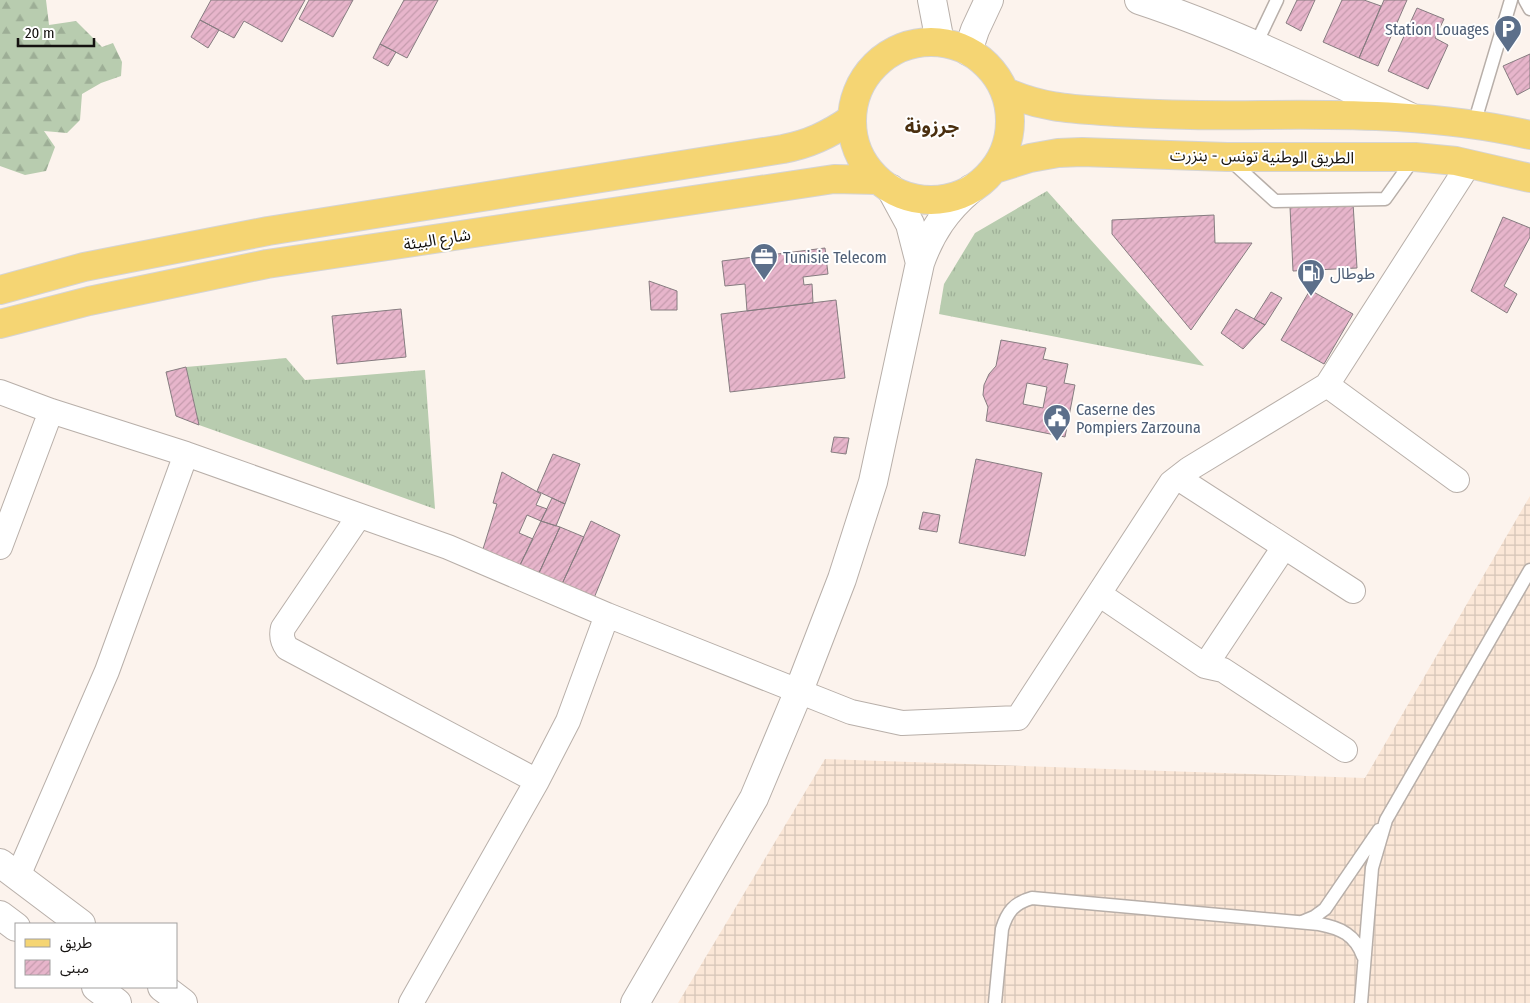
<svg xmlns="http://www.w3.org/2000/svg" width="1530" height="1003" viewBox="0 0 1530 1003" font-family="'Fira Sans Condensed','Noto Sans Arabic',sans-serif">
<defs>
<pattern id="industrial-grid" width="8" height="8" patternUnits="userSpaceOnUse" patternTransform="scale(1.25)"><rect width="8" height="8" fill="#fbe7d7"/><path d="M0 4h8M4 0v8" fill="none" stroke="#d6c5b8"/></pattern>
<pattern id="grass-tufts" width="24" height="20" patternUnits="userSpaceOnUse" patternTransform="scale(1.25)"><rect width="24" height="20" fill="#b8ccaf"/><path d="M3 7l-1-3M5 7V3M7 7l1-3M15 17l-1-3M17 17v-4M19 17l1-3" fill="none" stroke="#9dae96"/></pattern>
<pattern id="forest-firs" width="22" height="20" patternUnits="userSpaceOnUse" patternTransform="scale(1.25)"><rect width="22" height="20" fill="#b8ccaf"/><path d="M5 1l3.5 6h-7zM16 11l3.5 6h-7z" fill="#9dae96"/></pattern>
<pattern id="building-hatch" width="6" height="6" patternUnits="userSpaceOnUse" patternTransform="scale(1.25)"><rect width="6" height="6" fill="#e7b5cb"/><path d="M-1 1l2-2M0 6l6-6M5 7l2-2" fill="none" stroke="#c59bad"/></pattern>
</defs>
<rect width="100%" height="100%" fill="#fcf3ed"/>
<path fill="url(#industrial-grid)" d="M1530,496V1003H678L825,759L1365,778Z"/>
<path fill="url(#grass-tufts)" d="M1047,191L1204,366L939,314L944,284L975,233Z
M286,358L305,380L425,370L435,509L199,425L186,367Z"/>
<path fill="url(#forest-firs)" d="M0,0H46L49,25L76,21L102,47L113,43L122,62L121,76L101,83L82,94L80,120L67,133L44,131L55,147L46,171L25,175L0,166Z"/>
<path fill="url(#building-hatch)" stroke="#867c80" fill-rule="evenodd" d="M211,0H305L282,42L244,21L234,38L200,20Z
M309,0H353L333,37L299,19Z
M404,0H438L407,58L380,44Z
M1297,0H1315L1301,31L1286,23Z
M1342,0H1364L1381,6L1359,58L1323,42Z
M1384,0H1407L1378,66L1359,58Z
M1417,8L1444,19L1435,38L1448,45L1428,89L1388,71Z
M200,20L219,30L208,48L191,37Z
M380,44L396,52L388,66L373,58Z
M1530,54V88L1517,95L1503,66Z
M1353,203L1357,268L1293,271L1290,207Z
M1214,215L1215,243H1252L1191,330L1112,234V220Z
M1503,217L1530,228V237L1504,286L1517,294L1507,313L1471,291Z
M825,248L828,274L803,277L804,285L812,284L813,303L747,311L745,284L725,286L722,261Z
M649,281L677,291V310H651Z
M1310,290L1353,314L1324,364L1281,340Z
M1271,292L1282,298L1265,325L1254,319Z
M836,300L845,378L730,392L721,314Z
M401,309L406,357L337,364L332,316Z
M1236,309L1265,325L1243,349L1221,333Z
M1001,340L1046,348L1043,359L1068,364L1064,383L1075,385L1065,437L986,421L988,407L983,395L984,385L989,374L996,366ZM1027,383L1047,387L1043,408L1023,404Z
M186,367L199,425L176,416L166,372Z
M834,437L849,438L846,454L831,452Z
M553,454L580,464L565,504L537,491Z
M976,459L1042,473L1025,556L959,543Z
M502,472L541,494L536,505L547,509L541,521L527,515L519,533L533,539L520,565L483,549L497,504L493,503Z
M552,498L565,504L556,526L541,521Z
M923,512L940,515L937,532L919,529Z
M541,521L560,527L539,573L520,565Z
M591,521L620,535L594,598L562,584Z
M560,527L584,537L562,584L539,573Z"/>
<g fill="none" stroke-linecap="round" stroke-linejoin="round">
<defs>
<path id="service" d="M1525,0L1530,9
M1256,44L1277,0
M1474,124L1511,0
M1230,160L1275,201L1385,199L1415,157
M1302,922L1314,917L1325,909L1379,830
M995,1003L1002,929C1007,912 1014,903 1032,898L1319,924C1341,928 1355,935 1363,956
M1361,1003L1372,868L1386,820L1530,570"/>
<path id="minor" d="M1327,385L1457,480
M0,392L51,411L186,454L448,547L607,615L851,712L902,723L1018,718L1171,483L1189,469L1327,385L1469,164
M1178,478L1353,591
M359,516L283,628C281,636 282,641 287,648L537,781
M0,547L51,411
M1099,594L1205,666L1223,670L1345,750
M1205,666L1284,547
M18,876L107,671L186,454
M411,1003L537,781L568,721L607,615"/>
<path id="tertiary" d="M932,0L940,42
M1139,0C1233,31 1321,75 1410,117
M968,51L975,30L989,0
M891,189L910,224L920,263
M0,863L81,924
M0,915L16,927
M96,987L117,1003
M162,987L183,1003
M635,1003L754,798L798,693L842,579L873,482L920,263C931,232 946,210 971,189"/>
<path id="primary" d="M852 121a79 79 0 1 1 158 0a79 79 0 1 1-158 0Z
M1006,92C1045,109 1074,109 1116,112C1166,115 1214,116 1263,115C1353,114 1443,115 1530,135
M995,169L1030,158L1058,153L1082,152L1227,157H1415L1456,161L1530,178
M0,290L84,267L268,231L783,149C809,144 828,135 850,120
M0,324L89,301L267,264L834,179L878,180"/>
</defs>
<use href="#service" stroke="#b8afa9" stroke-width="15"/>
<use href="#minor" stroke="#b8afa9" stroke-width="26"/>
<use href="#tertiary" stroke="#b8afa9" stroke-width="30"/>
<use href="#primary" stroke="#d5d4d4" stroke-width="30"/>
<use href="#service" stroke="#fff" stroke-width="12"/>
<use href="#minor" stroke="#fff" stroke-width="24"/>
<use href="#tertiary" stroke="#fff" stroke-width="28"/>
<use href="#primary" stroke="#f5d573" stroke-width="28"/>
</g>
<defs>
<symbol id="parking-pin" viewBox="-11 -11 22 30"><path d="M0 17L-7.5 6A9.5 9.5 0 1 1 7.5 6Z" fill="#5c6f8a" stroke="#fff"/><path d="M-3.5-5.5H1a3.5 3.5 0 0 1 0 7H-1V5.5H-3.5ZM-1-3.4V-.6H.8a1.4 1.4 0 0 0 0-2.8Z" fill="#fff"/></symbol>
<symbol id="office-pin" viewBox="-11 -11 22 30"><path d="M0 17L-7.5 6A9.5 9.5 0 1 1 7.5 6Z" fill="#5c6f8a" stroke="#fff"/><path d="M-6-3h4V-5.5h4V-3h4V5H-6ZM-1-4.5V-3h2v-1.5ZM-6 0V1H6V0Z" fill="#fff"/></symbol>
<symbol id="fuel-pin" viewBox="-11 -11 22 30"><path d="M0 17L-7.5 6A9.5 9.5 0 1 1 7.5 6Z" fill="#5c6f8a" stroke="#fff"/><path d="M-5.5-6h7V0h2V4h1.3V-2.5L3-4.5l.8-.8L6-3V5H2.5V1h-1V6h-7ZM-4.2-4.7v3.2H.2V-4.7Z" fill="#fff"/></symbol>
<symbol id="civic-pin" viewBox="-11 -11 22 30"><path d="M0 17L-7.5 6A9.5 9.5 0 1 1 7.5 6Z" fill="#5c6f8a" stroke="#fff"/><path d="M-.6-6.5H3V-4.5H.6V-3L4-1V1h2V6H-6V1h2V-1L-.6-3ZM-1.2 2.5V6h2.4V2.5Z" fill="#fff"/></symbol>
</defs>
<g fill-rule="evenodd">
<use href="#parking-pin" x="1492" y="13" width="32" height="43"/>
<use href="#office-pin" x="748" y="241" width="32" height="43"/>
<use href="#fuel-pin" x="1295" y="257" width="32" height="43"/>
<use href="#civic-pin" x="1041" y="402" width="32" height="43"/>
</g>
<g text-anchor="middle" stroke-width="4" stroke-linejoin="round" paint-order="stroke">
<g font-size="16" fill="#4e5e75" stroke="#fff" text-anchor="start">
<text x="1489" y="35" text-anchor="end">Station Louages</text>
<text x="783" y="263">Tunisie Telecom</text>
<text x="1330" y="279">طوطال</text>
<text x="1076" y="415">Caserne des<tspan x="1076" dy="18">Pompiers Zarzouna</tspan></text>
</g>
<g font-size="16" fill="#151210" stroke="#fff">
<text transform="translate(1262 156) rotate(1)" y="6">الطريق الوطنية تونس - بنزرت</text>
<text transform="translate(437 239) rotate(-9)" y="6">شارع البيئة</text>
</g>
<g font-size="19" font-weight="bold" fill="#4a2f0f" stroke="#fff">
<text x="932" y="133">جرزونة</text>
</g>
</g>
<rect x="15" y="923" width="162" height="65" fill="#ffffff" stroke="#a1a09f"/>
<rect x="25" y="939" width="25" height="8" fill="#f5d573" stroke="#a1a09f"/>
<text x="60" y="948" font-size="15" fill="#151210">طريق</text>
<rect x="25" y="960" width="25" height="15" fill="url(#building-hatch)" stroke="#a1a09f"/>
<text x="60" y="973" font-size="15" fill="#151210">مبنى</text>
<path d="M18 38v8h76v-8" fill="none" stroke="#151210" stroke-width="2.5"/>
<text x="25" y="38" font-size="15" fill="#151210" stroke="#ffffff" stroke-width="4" paint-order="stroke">20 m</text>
</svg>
